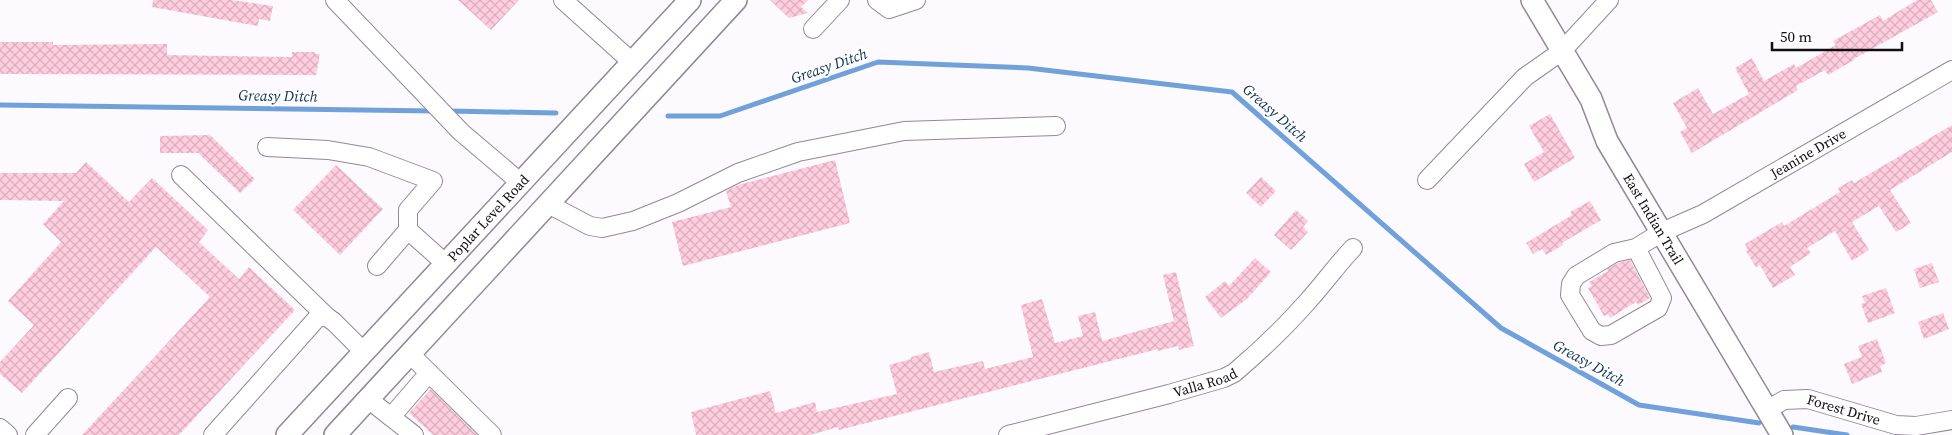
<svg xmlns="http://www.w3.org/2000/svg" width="1952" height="435" viewBox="0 0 1952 435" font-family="'Source Serif 4',serif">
<defs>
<pattern id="building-cross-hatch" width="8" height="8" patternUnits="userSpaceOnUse" patternTransform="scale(1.25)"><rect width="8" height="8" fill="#ffcddd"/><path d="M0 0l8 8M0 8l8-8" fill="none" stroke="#daafbd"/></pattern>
</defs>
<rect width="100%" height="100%" fill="#fcfafe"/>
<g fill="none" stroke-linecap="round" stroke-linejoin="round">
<path stroke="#70a1da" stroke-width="5" d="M0,105L434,111
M448,111L556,113
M668,116H720L878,62L1028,68L1232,92L1501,328L1639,405L1759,423
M1793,427L1847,435"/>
</g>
<path fill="url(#building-cross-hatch)" d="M153,0H231L273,6L270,21L259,19L258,26L152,7Z
M458,0H519L491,30Z
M770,0H808L801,7L808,13L789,18Z
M1917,0H1931L1938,12L1854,59V60L1828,75L1825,70L1796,86L1798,90L1692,153L1680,132L1687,128L1673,103L1698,88L1713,114L1749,94L1735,68L1752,58L1764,81L1794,64L1796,68L1836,45L1833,41L1880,15L1883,21Z
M0,42H53V45L167,44V55L292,57V52H315V54H320L316,75L0,74Z
M1550,114L1575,158L1534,182L1524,164L1544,152L1529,126Z
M1952,125V152L1890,190L1911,223L1896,232L1879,206L1852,222L1869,250L1852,261L1835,231L1807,248L1811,253L1790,267L1795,275L1773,288L1760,265L1756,267L1746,251L1748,250L1745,244L1782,222L1784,226L1840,192L1838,188L1852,180L1854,183Z
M210,135L255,179L240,193L198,153H160V136Z
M835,160L850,223L683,266L672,222L731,207L726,191L738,185Z
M86,162L129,202L152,178L208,230L199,242L239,279L249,267L295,310L179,435H82L210,297L156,247L22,393L0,374V362L34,325L8,301L61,242L43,224L64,201L0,200V173H76Z
M336,165L383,209L340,255L293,210Z
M1261,177L1276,191L1261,207L1246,193Z
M1590,201L1601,220L1562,243L1563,245L1546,255L1542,249L1533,254L1526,243L1572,215L1570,212Z
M1296,210L1308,221L1303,227L1308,232L1291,250L1274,235Z
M1255,258L1271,272L1247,299L1221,318L1205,297L1225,281L1229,286Z
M1630,260L1650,298L1638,305L1636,302L1610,318L1608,314L1604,316L1588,288L1592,286L1589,282L1608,271L1607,269L1618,263Z
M1932,263L1939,282L1920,288L1914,269Z
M1176,272L1194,346L1179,350L1178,346L1158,351V349L839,430L838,427L810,435H696L691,412L770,391L776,413L815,402L817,412L897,394L889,365L911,359V357L929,352L934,372L983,361L985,369L1033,357L1021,305L1042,299L1055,343L1083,336L1078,316L1095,312L1102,341L1174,321L1163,275Z
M1886,288L1895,313L1868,323L1861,304L1865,303L1862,296Z
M1943,313L1949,329L1924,339L1918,322Z
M1877,339L1886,363L1880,366L1882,372L1852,384L1844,364L1862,357L1858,346Z
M431,389L477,435H433L409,413Z"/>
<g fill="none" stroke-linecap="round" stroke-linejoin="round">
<defs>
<g id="minor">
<path d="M335,0L461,132L521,183"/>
<path d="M563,0L632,62"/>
<path d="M877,0L889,9L916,0"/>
<path d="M813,29L840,0"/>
<path d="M267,147L328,150L369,157L433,181L408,210V230"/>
<path d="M181,175L327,317"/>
<path d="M1427,180L1525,77L1562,51L1609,0"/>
<path d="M548,204L590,226L602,228L633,221L678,203L738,173L798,152L904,131L1056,126"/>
<path id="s1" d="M1636,248L1662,298L1658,308L1611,335L1601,336L1592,331L1570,295L1571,284L1576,276L1614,253L1636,248L1662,232L1703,214L1952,70"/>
<path d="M377,266L408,230L446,264"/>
<path d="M410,354L492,435"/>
<path d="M368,399L414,435"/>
<path id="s2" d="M1767,410L1784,400L1808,399L1896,425L1916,426L1952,420"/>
<path d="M391,417L429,373"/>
<path d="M0,428L8,435"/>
<path d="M35,435L68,398"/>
<path d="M213,435L318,317H327L334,322L364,352"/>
<path id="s3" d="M1008,435L1169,394L1224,378L1234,373C1260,351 1286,326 1308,301C1324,283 1337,265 1353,248"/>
</g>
<g id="major">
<path id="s4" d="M1532,0L1591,99L1607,141L1782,435"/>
<path id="s5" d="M287,435L690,0"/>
<path d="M335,435L736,0"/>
</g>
</defs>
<use href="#minor" stroke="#928898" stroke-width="20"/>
<use href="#major" stroke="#928898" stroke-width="24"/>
<use href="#minor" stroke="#fff" stroke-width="18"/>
<use href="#major" stroke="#fff" stroke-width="21"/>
</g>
<g text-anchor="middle" stroke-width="4" stroke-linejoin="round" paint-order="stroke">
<g font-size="14" fill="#110d13" stroke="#fff">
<text dy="5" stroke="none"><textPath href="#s1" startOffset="468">Jeanine Drive</textPath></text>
<text dy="5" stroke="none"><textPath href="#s5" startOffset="296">Poplar Level Road</textPath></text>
<text dy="5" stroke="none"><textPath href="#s4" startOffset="251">East Indian Trail</textPath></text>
<text dy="5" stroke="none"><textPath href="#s3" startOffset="204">Valla Road</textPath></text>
<text dy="5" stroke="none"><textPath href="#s2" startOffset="81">Forest Drive</textPath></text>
</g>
<g font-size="15" font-style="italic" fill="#0d3156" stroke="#fff">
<text transform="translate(829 66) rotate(-19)" y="5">Greasy Ditch</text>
<text transform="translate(278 96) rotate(1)" y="5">Greasy Ditch</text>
<text transform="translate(1275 113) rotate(41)" y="5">Greasy Ditch</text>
<text transform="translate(1589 363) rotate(29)" y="5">Greasy Ditch</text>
</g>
</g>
<path d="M1772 42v8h130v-8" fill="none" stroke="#110d13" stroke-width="2.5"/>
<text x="1780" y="42" font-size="15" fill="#110d13" stroke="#ffffff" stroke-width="4" paint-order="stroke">50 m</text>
</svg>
